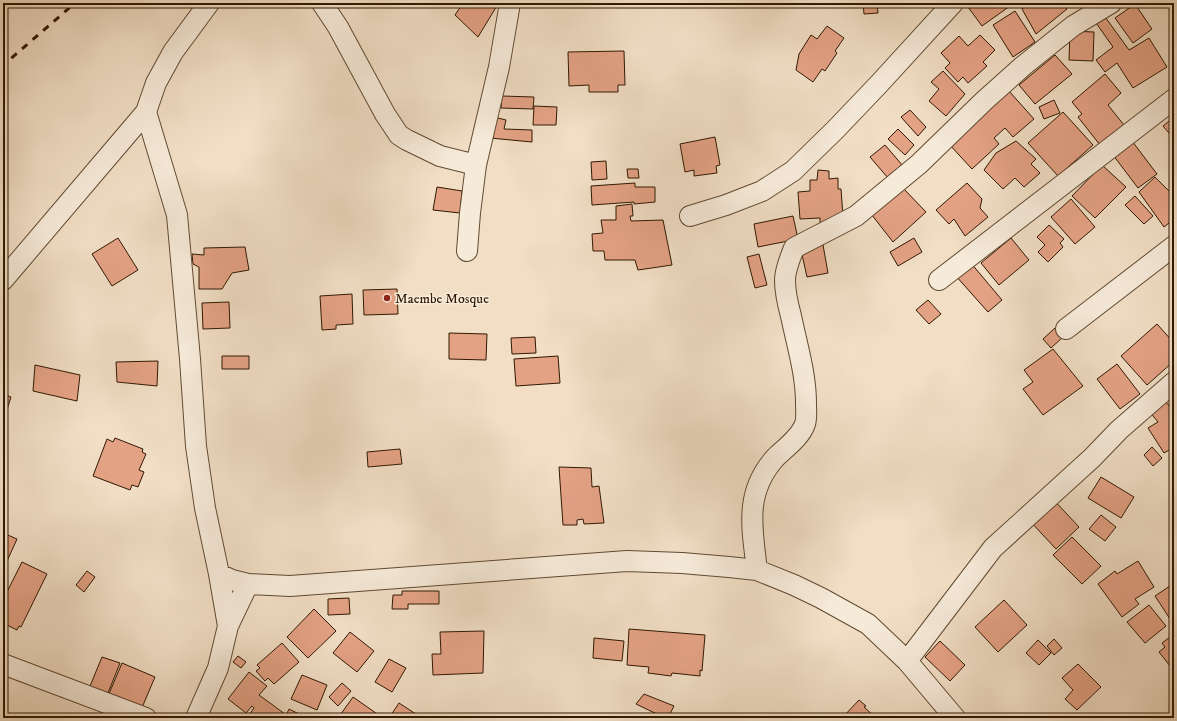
<svg xmlns="http://www.w3.org/2000/svg" width="1177" height="721" viewBox="0 0 1177 721" font-family="'IM FELL DW Pica',serif">
<rect width="100%" height="100%" fill="#f1dec5"/>
<filter id="stains"><feTurbulence type="fractalNoise" baseFrequency=".005" numOctaves="4"/><feColorMatrix values="0 0 0 0 .2 0 0 0 0 .09 0 0 0 0 .02 0 0 0 .5 -.17"/></filter>
<radialGradient id="worn" r=".72"><stop offset=".6" stop-color="#630" stop-opacity="0"/><stop offset="1" stop-color="#630" stop-opacity=".3"/></radialGradient>
<path fill="#e4a285" stroke="#301800" d="M463,3H496L498,4L478,37L455,15Z
M863,3H877L878,13L864,14Z
M965,3H1008L1010,6L982,26Z
M1029,3H1062L1067,9L1036,34L1022,9Z
M1135,4L1152,29L1133,43L1115,18Z
M1015,11L1035,42L1013,57L993,25Z
M1103,14L1129,50L1149,38L1167,67L1133,88L1117,63L1105,72L1096,60L1113,47L1094,20Z
M827,26L844,38L835,51L837,53L825,71L822,69L813,82L796,70L799,54L811,35L817,39Z
M1070,31L1094,32L1093,61L1069,60Z
M980,35L995,50L983,62L987,66L968,83L963,77L958,82L945,68L950,63L941,53L959,36L968,46Z
M624,51L625,85H618V92H589V85L569,86L568,52Z
M1055,55L1072,74L1035,104L1019,85Z
M943,71L965,94L946,116L929,101L939,89L931,82Z
M1105,74L1121,93L1108,105L1124,125L1100,145L1078,117L1082,114L1072,102Z
M1008,90L1034,119L1013,137L1005,128L994,138L999,144L972,169L948,143Z
M502,96L534,97L533,109L501,108Z
M1054,100L1060,113L1044,119L1039,107Z
M534,106L557,107L556,125H533Z
M910,110L926,127L918,136L901,117Z
M1063,112L1093,145L1058,176L1028,143Z
M494,117L506,120L504,129L532,130V142L490,138Z
M1174,117V139L1163,126Z
M898,129L914,145L905,155L888,139Z
M715,137L720,165L716,166L717,173L694,176V170L685,172L680,144Z
M1016,141L1036,159L1031,164L1040,173L1024,187L1015,178L1003,189L984,170L996,153Z
M1132,141L1157,174L1138,188L1113,155Z
M885,145L903,166L888,178L870,157Z
M606,161L607,179L592,180L591,162Z
M1102,165L1126,187L1095,218L1072,196Z
M627,169H638L639,178H628Z
M818,170L829,171V179L838,178V189H841L843,217L834,222L820,223V218L800,219L798,192L810,191V180H817Z
M1155,177L1174,196V219L1164,227L1139,192Z
M635,183V187H655V202L634,204V202L592,205L591,186Z
M967,183L982,199L980,208L988,217L965,236L954,219L949,224L936,210Z
M437,187L462,191L460,213L433,210Z
M902,187L926,212L893,242L868,210Z
M1135,196L1153,216L1144,224L1125,205Z
M1071,199L1095,227L1075,244L1051,217Z
M632,204L633,216H630L631,221L663,220L672,265L638,270L635,260H605L604,251H593L592,234L603,233L601,220H616V206Z
M793,216L798,239L758,247L754,224Z
M1049,225L1064,239L1060,243L1063,247L1048,262L1038,252L1045,245L1037,237Z
M118,238L138,270L112,286L92,254Z
M914,238L922,252L898,266L890,252Z
M1011,238L1029,260L999,285L981,263Z
M823,245L828,273L807,277L801,250Z
M245,247L249,270L232,273L222,289H199V267L193,264L192,254L204,255V248Z
M759,254L767,285L755,288L747,257Z
M970,262L1002,300L988,312L955,275Z
M397,289L398,314L364,315L363,290Z
M352,294L353,324L336,325V329L322,330L320,296Z
M928,300L941,314L929,324L916,310Z
M229,302L230,328L203,329L202,303Z
M1157,324L1174,343V361L1147,385L1121,356Z
M1055,328L1063,337L1051,348L1043,339Z
M449,333L487,334L486,360L449,359Z
M535,337L536,353L512,354L511,338Z
M1053,349L1083,386L1043,415L1023,389L1033,382L1024,370Z
M222,356H249V369H222Z
M558,356L560,383L516,386L514,359Z
M158,361L157,386L117,382L116,362Z
M1117,364L1140,394L1120,409L1097,379Z
M35,365L80,375L77,401L33,391Z
M3,394L11,397L3,422Z
M1163,399L1174,411V447L1164,453L1148,428L1158,422L1149,411Z
M115,438L143,449L142,452L146,454L139,470L144,472L138,487L132,485L130,490L93,476L107,439L113,442Z
M1152,447L1162,458L1153,466L1144,455Z
M400,449L402,464L368,467L367,452Z
M559,467L591,468L592,487L599,486L604,523L584,524L583,519L577,520V525H563Z
M1101,477L1134,497L1121,518L1088,498Z
M1052,498L1079,527L1056,549L1029,520Z
M1101,515L1116,527L1105,541L1089,529Z
M3,533L17,539L7,561L3,560Z
M1072,537L1101,566L1082,584L1053,555Z
M1138,561L1154,587L1135,599L1139,604L1122,617L1098,584L1115,571L1117,574Z
M22,562L47,574L21,627L19,626L17,630L7,625L8,621L3,619V600Z
M87,571L95,577L84,592L76,585Z
M1170,586L1174,591V621L1172,622L1155,596Z
M402,591H439V604H408V609H392L393,595H402Z
M349,598L350,614L328,615V599Z
M1004,600L1027,625L998,652L975,627Z
M1149,605L1166,626L1145,643L1127,622Z
M314,609L336,631L308,658L287,637Z
M629,629L705,635L702,671L700,670V676L672,673L671,676L648,673L649,667L627,665Z
M484,631L483,673L433,675L432,654H441L440,632Z
M350,632L374,651L357,672L333,653Z
M1174,634V671L1159,652L1165,647L1162,643Z
M594,638L624,641L622,661L593,658Z
M1054,639L1062,648L1054,655L1047,646Z
M1038,640L1051,653L1039,665L1026,653Z
M940,641L965,665L950,681L925,657Z
M282,643L299,662L274,684L268,678L265,681L256,671L260,668L257,665Z
M238,656L246,662L241,668L233,662Z
M102,657L120,663L106,698L88,691Z
M389,659L406,668L392,692L375,682Z
M122,663L155,677L141,710L108,696Z
M1078,664L1101,687L1077,710L1065,699L1073,690L1062,678Z
M249,672L267,686L259,695L285,714L282,718H247L254,708L252,706L246,713L228,699Z
M302,675L327,685L317,710L291,699Z
M342,683L351,691L338,706L329,697Z
M644,694L674,706L668,718H665L636,704Z
M353,697L383,718H338Z
M859,700L866,706L864,707L876,718H842Z
M399,703L422,718H389Z
M289,709L307,718H285Z"/>
<g fill="none" stroke-linecap="round" stroke-linejoin="round">
<defs>
<path id="street" d="M322,3L338,27L385,114L399,135L407,140L440,156L476,165
M146,112L177,215L190,359L196,446L205,508L219,574L228,626L218,668L196,718
M690,216L726,205L762,191L793,171L835,130L878,85L953,3
M467,251L470,213L476,165L499,67L510,3
M3,280L146,112L156,83L173,52L209,3
M939,280L1174,99
M1066,329L1174,246
M757,570C752,528 744,493 775,458C785,448 800,438 805,424C807,418 806,409 806,403C806,374 797,345 791,316C788,305 785,292 785,280C785,270 790,258 794,248L856,216L919,164L985,100L1023,66L1073,26L1111,3
M219,574L232,580L248,584L290,586L627,561L682,563L729,567L757,570L794,585L821,598L868,624L907,661L955,718
M228,626L248,584
M907,661L993,548L1092,458L1119,430L1174,382
M3,664L146,718"/>
</defs>
<use href="#street" stroke="#604a31" stroke-width="22"/>
<use href="#street" stroke="#f6ead9" stroke-width="20"/>
<path stroke="#301800" stroke-width="3" stroke-dasharray="7 7" stroke-linecap="butt" d="M3,69L8,61L75,3"/>
</g>
<circle fill="#8f2418" stroke="#f6ead9" stroke-width="1.5" cx="387" cy="298" r="4"/>
<g text-anchor="middle" stroke-width="3" stroke-linejoin="round" paint-order="stroke">
<g font-size="14" fill="#301800" stroke="#f6ead9" text-anchor="start">
<text x="395" y="303">Maembe Mosque</text>
</g>
</g>
<rect width="1177" height="721" fill="none" stroke="#f1dec5" stroke-width="16"/>
<rect x="4" y="4" width="1169" height="713" fill="none" stroke="#301800" stroke-width="2"/>
<rect x="8" y="8" width="1161" height="705" fill="none" stroke="#301800"/>
<rect width="100%" height="100%" filter="url(#stains)"/>
<rect width="100%" height="100%" fill="url(#worn)"/>
</svg>
